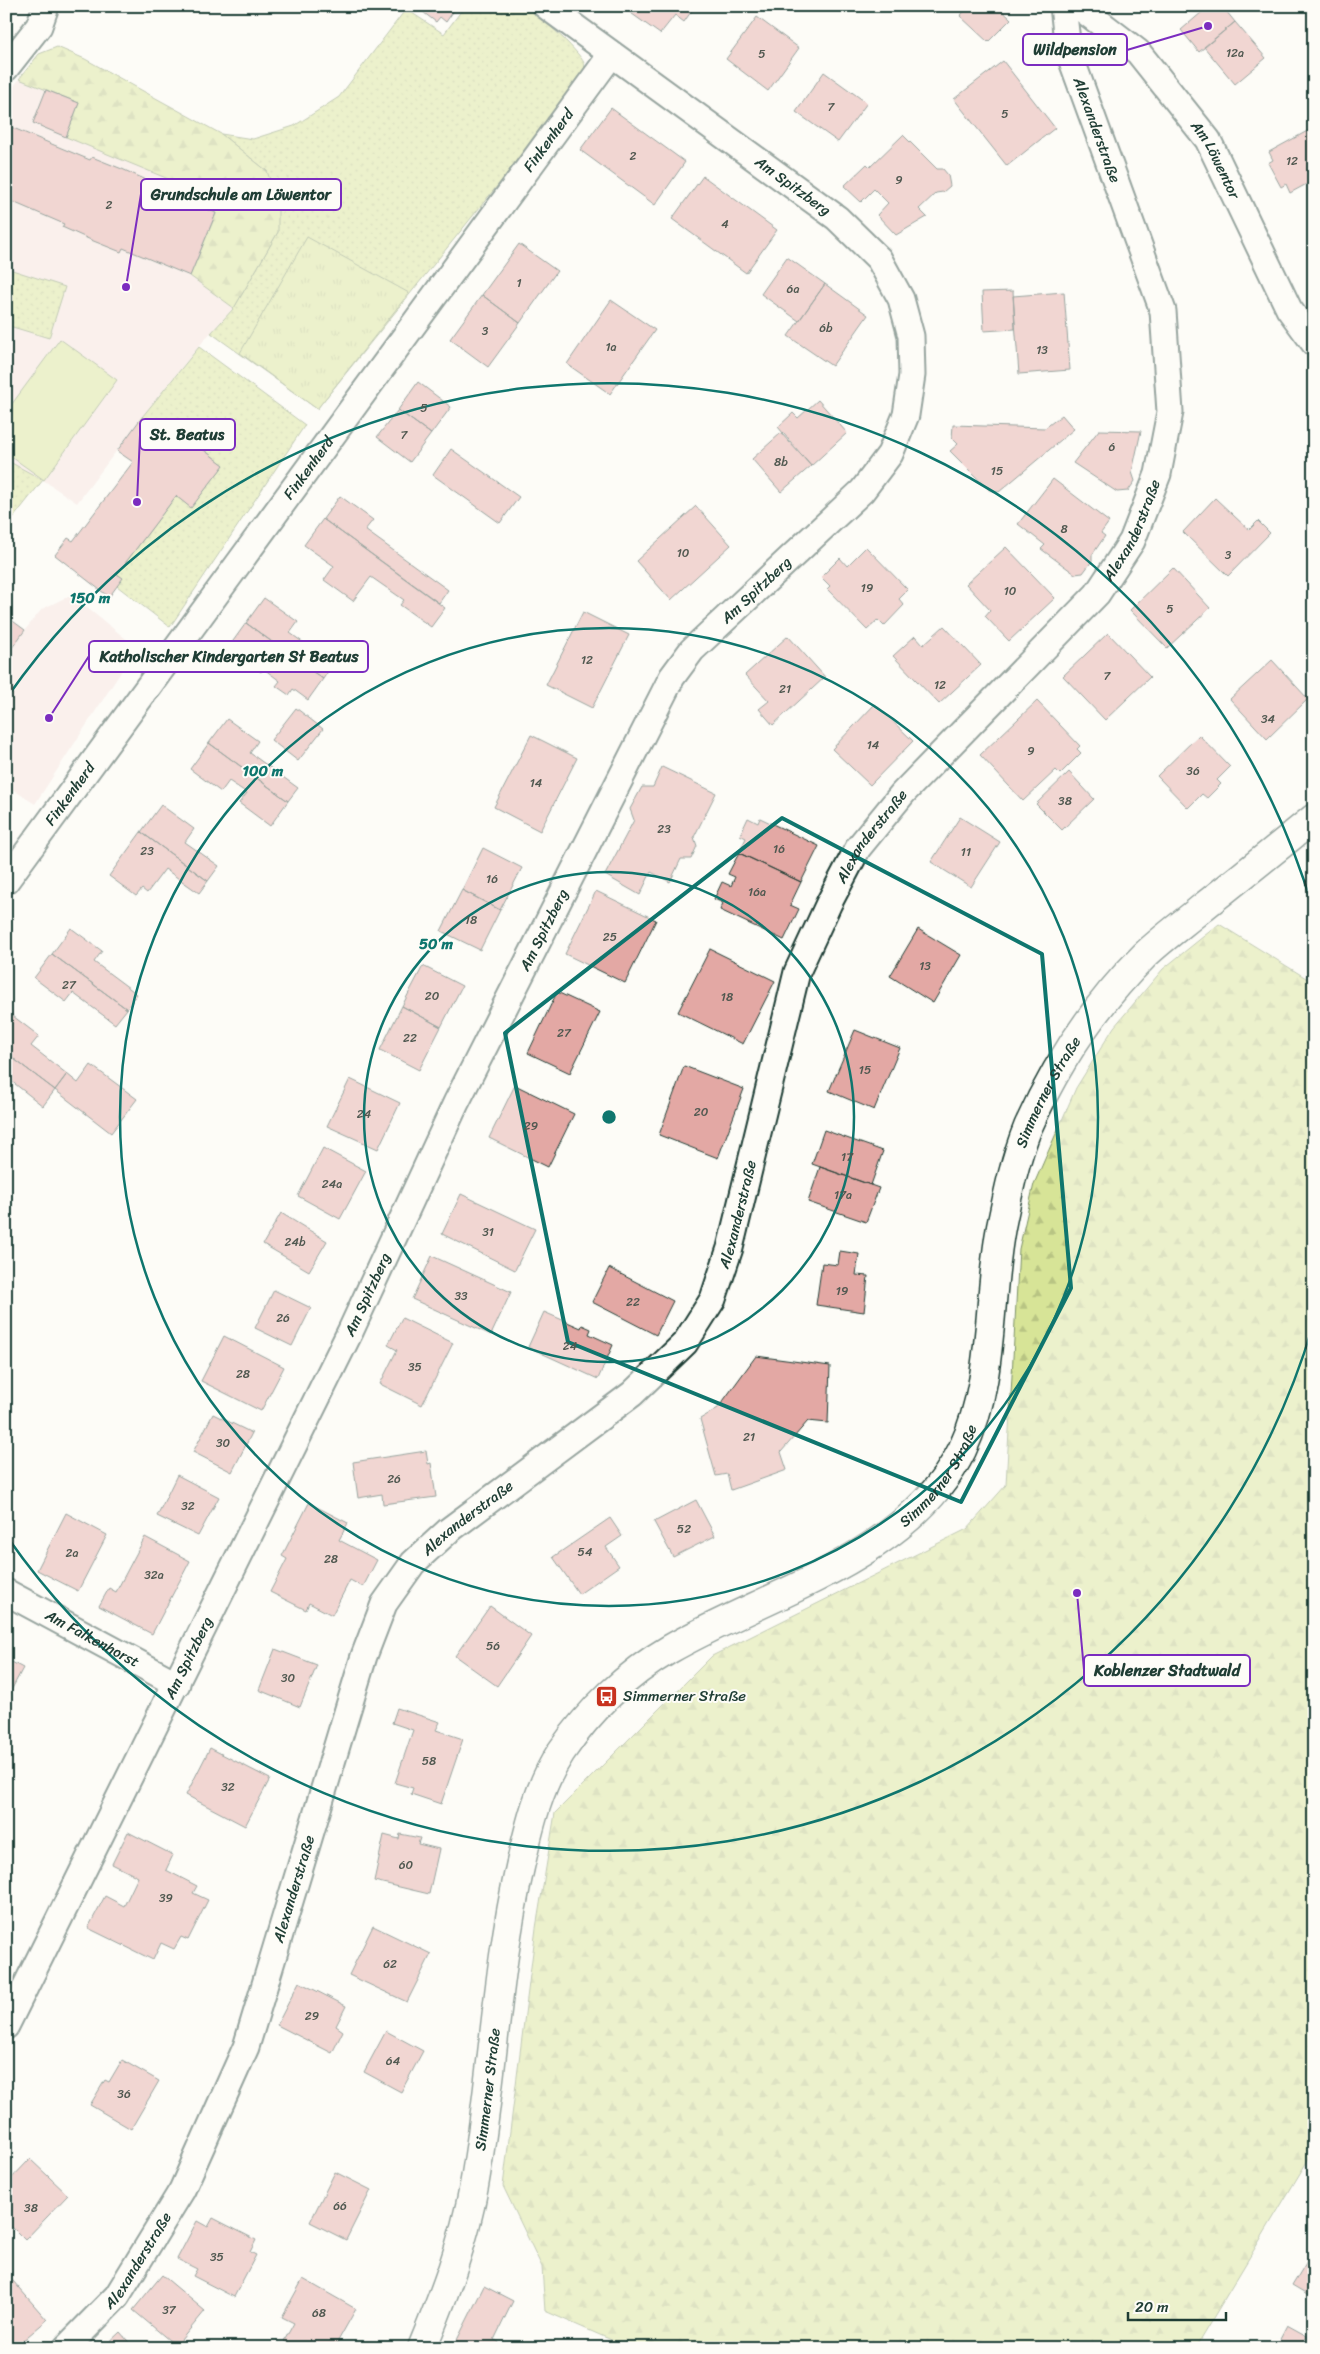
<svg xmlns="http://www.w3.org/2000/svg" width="1320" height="2354" viewBox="0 0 1320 2354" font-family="Sriracha,sans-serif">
<defs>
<pattern id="grass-dots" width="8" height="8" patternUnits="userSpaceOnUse" patternTransform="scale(1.25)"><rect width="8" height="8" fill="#d7e497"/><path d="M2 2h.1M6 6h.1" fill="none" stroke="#b8c483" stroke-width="1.8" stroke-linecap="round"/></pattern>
<pattern id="forest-firs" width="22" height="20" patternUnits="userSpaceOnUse" patternTransform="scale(1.25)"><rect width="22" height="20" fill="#d7e497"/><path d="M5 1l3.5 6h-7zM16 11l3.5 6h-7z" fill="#b8c483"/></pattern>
<pattern id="park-tufts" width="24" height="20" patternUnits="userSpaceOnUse" patternTransform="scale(1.25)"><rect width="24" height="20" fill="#d7e497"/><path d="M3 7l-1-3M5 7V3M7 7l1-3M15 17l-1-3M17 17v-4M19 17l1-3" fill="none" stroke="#b8c483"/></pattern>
</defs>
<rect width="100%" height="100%" fill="#fdfcf7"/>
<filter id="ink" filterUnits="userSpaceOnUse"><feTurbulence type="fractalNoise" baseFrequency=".02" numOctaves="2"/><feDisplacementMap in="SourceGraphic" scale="10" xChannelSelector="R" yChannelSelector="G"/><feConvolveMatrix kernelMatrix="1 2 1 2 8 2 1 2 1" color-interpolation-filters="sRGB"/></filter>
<g filter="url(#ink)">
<path fill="#f5e3de" d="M57,47L85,59L221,134L234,308L205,339L142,417L77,503L43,480L6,527V96L39,54Z
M71,595L130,642L134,652L35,804L6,785V616L25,630L42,609Z"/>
<path fill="url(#grass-dots)" stroke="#7b9066" d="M465,6C483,6 504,3 522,6C533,8 580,52 584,63C586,70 583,76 581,82L317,409L211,333L234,308L278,232L267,171L221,134L253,139L294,126L339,97L406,9L444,34Z
M6,268L65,287L49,338L6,325Z
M199,347L305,425L170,627L117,586V574L176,496L191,507L224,465L167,422L159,430L142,417Z
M6,460L43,480L6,527Z"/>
<path fill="url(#forest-firs)" stroke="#7b9066" d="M57,47L85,59L221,134L267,171L278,204V232L234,308L190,276L216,214L212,211L219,194L191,182L188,187L66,137L79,103L19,79L39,54Z
M1219,924L1314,983V2150L1195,2348H614L616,2342L545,2311L542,2267L503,2186L536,1928L555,1813L712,1656L967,1529L1006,1485L1019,1249L1034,1184L1076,1088L1114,1027L1163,969Z"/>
<path fill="url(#park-tufts)" stroke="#7b9066" d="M307,237L409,293L317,409L240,353Z"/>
<path fill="#d7e497" stroke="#7b9066" d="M60,339L117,380L44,480L6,453V412Z"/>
<path fill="#e3a8a4" stroke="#1f3d34" d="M415,6H457L446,22L440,17L436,22Z
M621,6H695L684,22L675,15L660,34Z
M969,6H997L1011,19L988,42L960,16Z
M1209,6H1222L1235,22L1199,52L1181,30Z
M757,17L799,48L768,91L726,59Z
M1235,22L1266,58L1235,84L1204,47Z
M1003,61L1055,128L1007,166L954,99Z
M824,72L867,103L838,142L796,112Z
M46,90L79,103L66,137L33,123Z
M611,108L685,162L655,205L580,150Z
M6,125L90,160L92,157L122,169L151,182L150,185L216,213L190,276L123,248L121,252L91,240L62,227L64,224L6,199Z
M1311,129L1314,136V180L1290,193L1286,184L1281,187L1268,163L1273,160L1269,152Z
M903,135L937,169H943L948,175L950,186L943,192L936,193L919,209L927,217L896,235L877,215L888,203L874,189L861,202L844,186L867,164L870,167Z
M703,176L777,230L746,273L672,219Z
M190,182L219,194L212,211L183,199Z
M519,244L557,271L520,323L482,295Z
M787,257L825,284L799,321L761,294Z
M825,284L868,315L832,366L788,336Z
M1013,291L1015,329L984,331L982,292Z
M1064,292L1070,370L1019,374L1013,296Z
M482,295L520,323L488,367L450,339Z
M611,300L655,330L610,394L567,364Z
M418,382L451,407L431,434L398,410Z
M818,400L847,433L811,466L778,427L793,413L798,418Z
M398,410L431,434L410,462L377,437Z
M1062,415L1074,429L999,492L989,490L950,451L958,444L952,438L953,425L1045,428Z
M142,417L159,430L166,422L224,465L191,508L176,496L117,574L123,578L109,597L55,555L68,538L73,541L133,462L117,451Z
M1099,430L1141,431L1132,472L1135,481L1128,491L1117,492L1073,463Z
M781,433L811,466L781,492L752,459Z
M451,449L519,497L500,523L433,475Z
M1053,479L1109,522L1101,533L1105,536L1092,555V561L1083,573L1075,574L1041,549L1045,545L1018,524Z
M340,496L373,520L365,530L448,590L439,603L323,519Z
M1215,498L1249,530L1258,521L1270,533L1228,576L1183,532Z
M696,506L731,545L671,600L636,561Z
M323,519L445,608L431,627L400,605L404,600L371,577L353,601L324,580L334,566L304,545Z
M866,547L908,590L899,599L904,605L884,626L878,620L867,630L827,589L830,586L821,577L840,558L847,566Z
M1006,547L1055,598L1009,641L985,616L990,610L966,584Z
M1173,568L1210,608L1167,648L1130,610Z
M264,598L298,622L290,633L333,664L323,679L246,623Z
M583,612L629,635L592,708L546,685Z
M6,616L25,630L6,656Z
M246,623L323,679L308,700L293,689L289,695L276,686L280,681L264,669L261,672L228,648Z
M944,626L981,665L939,704L893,656L915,636L923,645Z
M1108,633L1150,677L1105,720L1063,676Z
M788,636L825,677L773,725L759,709L769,701L745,675Z
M1272,660L1308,699L1267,739L1230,699Z
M1037,701L1080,746L1077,749L1081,753L1060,774L1056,770L1023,801L980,755Z
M875,704L913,741L870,785L832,749Z
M296,708L323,729L298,761L271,740Z
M227,719L258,741L250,753L298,788L288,801L209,743Z
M531,735L577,758L540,831L494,807Z
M1199,735L1230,767L1217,780L1221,784L1207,798L1202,794L1188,808L1157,776Z
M209,743L288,801L270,826L239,803L247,793L229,781L221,792L190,769Z
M662,767L716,793L694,837L697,846L691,859H681L670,882L651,872L640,895L605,875L634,820L630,809L642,787H653Z
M1069,772L1094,799L1062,830L1036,804Z
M161,805L194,829L185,842L219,866L208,881L141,832Z
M960,817L1000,842L971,887L931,862Z
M748,818L758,823L760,818L819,846L801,882L739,853L746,838L740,835Z
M141,832L208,881L199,893L165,869L147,893L142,889L136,896L109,876Z
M483,848L522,868L500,910L462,890Z
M739,853L801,882L790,905L799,909L784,940L720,910L723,903L714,899L722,882L731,886L735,877L728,874Z
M462,890L500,910L480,950L441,931Z
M596,891L656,920L625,983L565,954Z
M71,928L102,951L94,962L137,994L127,1009L52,954Z
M918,929L961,955L933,1003L890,976Z
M710,949L775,981L743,1044L678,1012Z
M52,954L127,1009L115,1024L73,993L66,1002L34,978Z
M423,966L462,986L441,1027L402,1006Z
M557,992L600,1012L570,1073L528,1053Z
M402,1006L441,1027L419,1070L380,1050Z
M9,1013L39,1036L31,1046L67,1074L55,1090L6,1053V1017Z
M855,1030L900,1048L874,1110L829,1091Z
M6,1053L55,1090L43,1106L10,1080L6,1084Z
M91,1065L137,1099L111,1133L55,1090L67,1074L78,1083Z
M684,1066L744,1089L718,1158L659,1135Z
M350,1079L400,1103L378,1149L327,1126Z
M515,1085L574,1114L548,1167L489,1138Z
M824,1130L883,1151L871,1185L812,1164Z
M323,1148L366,1171L340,1219L298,1196Z
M820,1167L879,1188L866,1222L808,1202Z
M461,1194L535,1229L515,1270L442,1234Z
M281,1213L327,1241L309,1271L263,1244Z
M840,1251L859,1254L856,1275L868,1276L864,1312L816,1305L822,1263L838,1265Z
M432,1256L511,1292L491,1335L412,1299Z
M609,1268L673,1301L656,1335L592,1302Z
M274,1290L311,1308L292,1346L255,1328Z
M544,1312L581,1328L582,1325L591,1329L589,1334L613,1345L598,1379L528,1347Z
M402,1318L453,1343L422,1405L380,1384L397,1350L388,1345Z
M224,1336L284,1367L261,1411L201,1381Z
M756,1356L830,1366L828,1423L808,1421L781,1452L787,1470L731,1490L727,1474L716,1476L700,1419L718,1408Z
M213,1414L252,1433L232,1472L193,1452Z
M426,1451L428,1464L431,1463L436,1497L383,1504L382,1494L358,1498L353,1462Z
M177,1475L219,1497L198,1536L157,1516Z
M696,1500L715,1536L673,1557L654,1522Z
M309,1503L348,1523L339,1540L377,1560L363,1587L350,1580L332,1615L309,1603L306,1610L270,1592L287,1559L282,1556Z
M66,1513L107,1535L78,1591L37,1570Z
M610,1518L622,1536L606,1547L619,1566L579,1594L553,1557Z
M145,1537L190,1561L152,1634L99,1606L109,1588L116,1592Z
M490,1606L531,1636L497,1686L455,1656Z
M275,1649L317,1665L300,1707L259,1690Z
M6,1659L23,1668L6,1700Z
M397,1708L440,1722L436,1730L463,1739L441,1804L411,1794L413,1788L395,1783L413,1730L392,1723Z
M210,1748L270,1779L245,1826L186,1795Z
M128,1832L173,1855L166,1870L197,1886L193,1893L208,1900L188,1940L181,1937L174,1949L161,1943L153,1960L88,1928L105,1896L124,1906L138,1877L112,1864Z
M400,1834L420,1838L418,1844L439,1849L429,1894L374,1881L384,1835L399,1839Z
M373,1926L431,1954L407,2002L349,1975Z
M299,1982L346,2006L336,2026L343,2031L332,2053L277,2025Z
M386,2031L423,2051L401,2092L364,2072Z
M122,2060L159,2081L131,2129L90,2105L105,2080L109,2082Z
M30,2159L68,2195L25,2240L6,2221V2184Z
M335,2172L371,2190L346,2240L310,2222Z
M213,2218L256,2240L250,2252L256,2255L234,2297L193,2276L197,2269L177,2259L197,2221L208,2227Z
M1312,2253L1314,2254V2299L1292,2286Z
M6,2273L47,2320L14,2348H6Z
M162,2275L205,2311L176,2346L133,2310Z
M303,2279L356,2309L334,2348H296L284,2341L294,2323L282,2317Z
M484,2286L513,2301L494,2340L499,2342L496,2348H453Z
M1287,2325L1307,2336L1301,2348H1284L1277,2344Z
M120,2332L134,2348H103Z"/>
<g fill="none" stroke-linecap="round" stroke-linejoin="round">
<defs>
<g id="street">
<path id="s1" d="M1078,6L1138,52L1208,140L1289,309L1314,343"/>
<path d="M6,68L39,26L46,6"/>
<path id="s2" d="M6,881L611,55"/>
<path id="s3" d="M6,1592L177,1684"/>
<path id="s4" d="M6,2026L351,1330L456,1103L672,677L692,650L862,491L890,454L906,415L912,375L911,336L901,299L879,259L837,218L546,6"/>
<path id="s5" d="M66,2348L117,2296L182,2190L246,2047L364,1656L384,1604L413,1563L448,1531L632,1394L685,1343L713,1299L730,1248L797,972L829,903L858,848L903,793L1097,594L1132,541L1158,474L1170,412L1163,311L1068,50L1063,6"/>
</g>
<g id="secondary">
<path id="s6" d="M422,2348C444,2295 464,2243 474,2186C493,2080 496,1972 520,1867C529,1828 538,1787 561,1752C589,1711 627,1674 670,1649C767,1593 909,1558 962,1450C995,1381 987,1300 1001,1227C1008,1193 1015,1159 1028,1127C1056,1064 1096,1004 1145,955C1163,938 1184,923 1203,907C1240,878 1277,848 1314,818"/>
</g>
</defs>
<use href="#street" stroke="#1f3d34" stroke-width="29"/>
<use href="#secondary" stroke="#1f3d34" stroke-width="31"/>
<use href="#street" stroke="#fdfcf7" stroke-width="25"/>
<use href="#secondary" stroke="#fdfcf7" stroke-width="28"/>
</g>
</g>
<path d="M0 0H1320V2354H0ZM782,818L1042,954L1071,1288L961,1502L568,1342L505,1033Z" fill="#fdfcf7" fill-opacity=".55" fill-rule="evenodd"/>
<path fill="none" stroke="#0f766e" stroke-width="4" stroke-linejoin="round" d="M782,818L1042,954L1071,1288L961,1502L568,1342L505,1033Z"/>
<g fill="none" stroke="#0f766e" stroke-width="2.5">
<circle cx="609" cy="1117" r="245"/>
<circle cx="609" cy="1117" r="489"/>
<path d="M1313 1325A734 734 0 0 1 8 1538M8 696A734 734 0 0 1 1313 909"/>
</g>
<defs>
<symbol id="bus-square" viewBox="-11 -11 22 22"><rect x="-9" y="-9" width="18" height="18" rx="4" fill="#c8321e" stroke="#fdfcf7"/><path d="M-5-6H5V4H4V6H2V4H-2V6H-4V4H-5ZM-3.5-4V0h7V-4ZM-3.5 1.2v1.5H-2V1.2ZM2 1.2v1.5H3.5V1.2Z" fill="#fff"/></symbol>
</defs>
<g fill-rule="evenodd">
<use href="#bus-square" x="594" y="1684" width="25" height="25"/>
</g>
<g text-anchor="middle" stroke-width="4" stroke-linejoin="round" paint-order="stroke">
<g font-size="12" fill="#505850">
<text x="1235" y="57">12a</text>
<text x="762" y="58">5</text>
<text x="831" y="111">7</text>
<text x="1005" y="118">5</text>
<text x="633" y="160">2</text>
<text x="1292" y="165">12</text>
<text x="899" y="184">9</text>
<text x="109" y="209">2</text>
<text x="725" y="228">4</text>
<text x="519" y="287">1</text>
<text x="793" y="293">6a</text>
<text x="826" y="332">6b</text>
<text x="485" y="335">3</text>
<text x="611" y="351">1a</text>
<text x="1042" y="354">13</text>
<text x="424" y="412">5</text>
<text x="404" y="439">7</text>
<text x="1112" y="451">6</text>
<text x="781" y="466">8b</text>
<text x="997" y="475">15</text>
<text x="1064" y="533">8</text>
<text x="683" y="557">10</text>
<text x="1228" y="559">3</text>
<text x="867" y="592">19</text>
<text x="1010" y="595">10</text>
<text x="1170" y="613">5</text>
<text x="587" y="664">12</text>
<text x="1107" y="680">7</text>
<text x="940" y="689">12</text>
<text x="785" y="693">21</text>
<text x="1268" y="723">34</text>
<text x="873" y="749">14</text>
<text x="1031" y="755">9</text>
<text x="1193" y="775">36</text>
<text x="536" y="787">14</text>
<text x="1065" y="805">38</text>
<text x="664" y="833">23</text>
<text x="779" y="853">16</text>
<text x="147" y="855">23</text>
<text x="966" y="856">11</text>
<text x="492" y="883">16</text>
<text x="757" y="896">16a</text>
<text x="471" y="924">18</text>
<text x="610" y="941">25</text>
<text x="925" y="970">13</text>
<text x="69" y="989">27</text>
<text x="432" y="1000">20</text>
<text x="727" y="1001">18</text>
<text x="564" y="1037">27</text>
<text x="410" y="1042">22</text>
<text x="865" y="1074">15</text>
<text x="701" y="1116">20</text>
<text x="364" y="1118">24</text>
<text x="531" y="1130">29</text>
<text x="847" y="1161">17</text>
<text x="332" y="1188">24a</text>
<text x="843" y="1199">17a</text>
<text x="488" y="1236">31</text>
<text x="295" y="1246">24b</text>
<text x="842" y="1295">19</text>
<text x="461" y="1300">33</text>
<text x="633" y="1306">22</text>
<text x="283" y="1322">26</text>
<text x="570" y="1350">24</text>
<text x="415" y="1371">35</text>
<text x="243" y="1378">28</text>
<text x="749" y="1441">21</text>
<text x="223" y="1447">30</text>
<text x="394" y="1483">26</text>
<text x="188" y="1510">32</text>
<text x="684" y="1533">52</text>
<text x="585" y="1556">54</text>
<text x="72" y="1557">2a</text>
<text x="331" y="1563">28</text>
<text x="154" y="1579">32a</text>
<text x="493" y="1650">56</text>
<text x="288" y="1682">30</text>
<text x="429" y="1765">58</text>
<text x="228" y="1791">32</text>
<text x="406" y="1869">60</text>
<text x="166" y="1902">39</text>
<text x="390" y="1968">62</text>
<text x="312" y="2020">29</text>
<text x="393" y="2065">64</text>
<text x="124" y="2098">36</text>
<text x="340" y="2210">66</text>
<text x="31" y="2212">38</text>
<text x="217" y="2261">35</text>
<text x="169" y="2314">37</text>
<text x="319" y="2317">68</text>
</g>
<g font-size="15" fill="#1f3d34" stroke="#fdfcf7">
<text transform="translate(1097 130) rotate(70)" y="5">Alexanderstraße</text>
<text dy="5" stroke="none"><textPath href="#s2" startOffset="918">Finkenherd</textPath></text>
<text dy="5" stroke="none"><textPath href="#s1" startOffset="209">Am Löwentor</textPath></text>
<text transform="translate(793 186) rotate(36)" y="5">Am Spitzberg</text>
<text dy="5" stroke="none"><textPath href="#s2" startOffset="512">Finkenherd</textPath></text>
<text dy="5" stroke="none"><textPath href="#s5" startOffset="2169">Alexanderstraße</textPath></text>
<text dy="5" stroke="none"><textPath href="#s4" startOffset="1626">Am Spitzberg</textPath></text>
<text dy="5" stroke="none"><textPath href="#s2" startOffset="108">Finkenherd</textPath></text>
<text dy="5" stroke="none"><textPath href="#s5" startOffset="1764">Alexanderstraße</textPath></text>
<text dy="5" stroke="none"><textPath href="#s4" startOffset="1221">Am Spitzberg</textPath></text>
<text dy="5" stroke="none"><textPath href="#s6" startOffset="1498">Simmerner Straße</textPath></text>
<text dy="5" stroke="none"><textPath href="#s5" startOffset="1359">Alexanderstraße</textPath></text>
<text dy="5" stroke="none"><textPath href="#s4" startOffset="816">Am Spitzberg</textPath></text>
<text dy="5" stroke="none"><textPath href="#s6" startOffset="1092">Simmerner Straße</textPath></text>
<text dy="5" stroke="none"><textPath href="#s5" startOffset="939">Alexanderstraße</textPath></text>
<text dy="5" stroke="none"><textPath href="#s3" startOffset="98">Am Falkenhorst</textPath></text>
<text dy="5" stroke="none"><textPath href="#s4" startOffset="411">Am Spitzberg</textPath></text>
<text dy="5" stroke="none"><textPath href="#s5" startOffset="519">Alexanderstraße</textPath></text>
<text dy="5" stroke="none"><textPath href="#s6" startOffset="268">Simmerner Straße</textPath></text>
<text dy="5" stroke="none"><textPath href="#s5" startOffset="114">Alexanderstraße</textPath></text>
</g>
<g font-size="15" fill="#1f3d34" stroke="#fdfcf7" text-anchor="start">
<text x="623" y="1701">Simmerner Straße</text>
</g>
</g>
<circle cx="609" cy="1117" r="8" fill="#0f766e" stroke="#fdfcf7" stroke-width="2.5"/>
<g font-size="15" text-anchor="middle" font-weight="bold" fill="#0f766e" stroke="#fdfcf7" stroke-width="4" stroke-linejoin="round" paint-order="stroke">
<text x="90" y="603">150 m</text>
<text x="263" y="776">100 m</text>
<text x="436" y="949">50 m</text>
</g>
<path fill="none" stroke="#7b2cbf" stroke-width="2" d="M1208 26L1127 50M126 287L141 194M137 502L140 435M49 718L89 656M1077 1593L1084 1670"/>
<g fill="#7b2cbf" stroke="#fdfcf7" stroke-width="2">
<circle cx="1208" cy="26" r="5"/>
<circle cx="126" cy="287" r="5"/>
<circle cx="137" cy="502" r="5"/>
<circle cx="49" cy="718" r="5"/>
<circle cx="1077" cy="1593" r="5"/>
</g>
<g fill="#fdfcf7" stroke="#7b2cbf" stroke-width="2">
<rect x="1023" y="34" width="104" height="31" rx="5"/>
<rect x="141" y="179" width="200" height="31" rx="5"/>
<rect x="140" y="419" width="95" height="31" rx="5"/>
<rect x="89" y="641" width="279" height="31" rx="5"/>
<rect x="1084" y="1655" width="166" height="31" rx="5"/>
</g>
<g font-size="16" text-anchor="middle" font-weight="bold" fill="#1f3d34">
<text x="1075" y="55">Wildpension</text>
<text x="241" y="200">Grundschule am Löwentor</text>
<text x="187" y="440">St. Beatus</text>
<text x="229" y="662">Katholischer Kindergarten St Beatus</text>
<text x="1167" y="1676">Koblenzer Stadtwald</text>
</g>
<rect width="1320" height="2354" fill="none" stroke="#fdfcf7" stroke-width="25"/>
<rect x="12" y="12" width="1295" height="2329" fill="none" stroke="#1f3d34" stroke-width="2" filter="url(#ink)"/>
<path d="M1128 2312v8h98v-8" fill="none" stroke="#1f3d34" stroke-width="2.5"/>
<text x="1135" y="2312" font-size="15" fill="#1f3d34" stroke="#fdfcf7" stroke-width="4" paint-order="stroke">20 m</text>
</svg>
